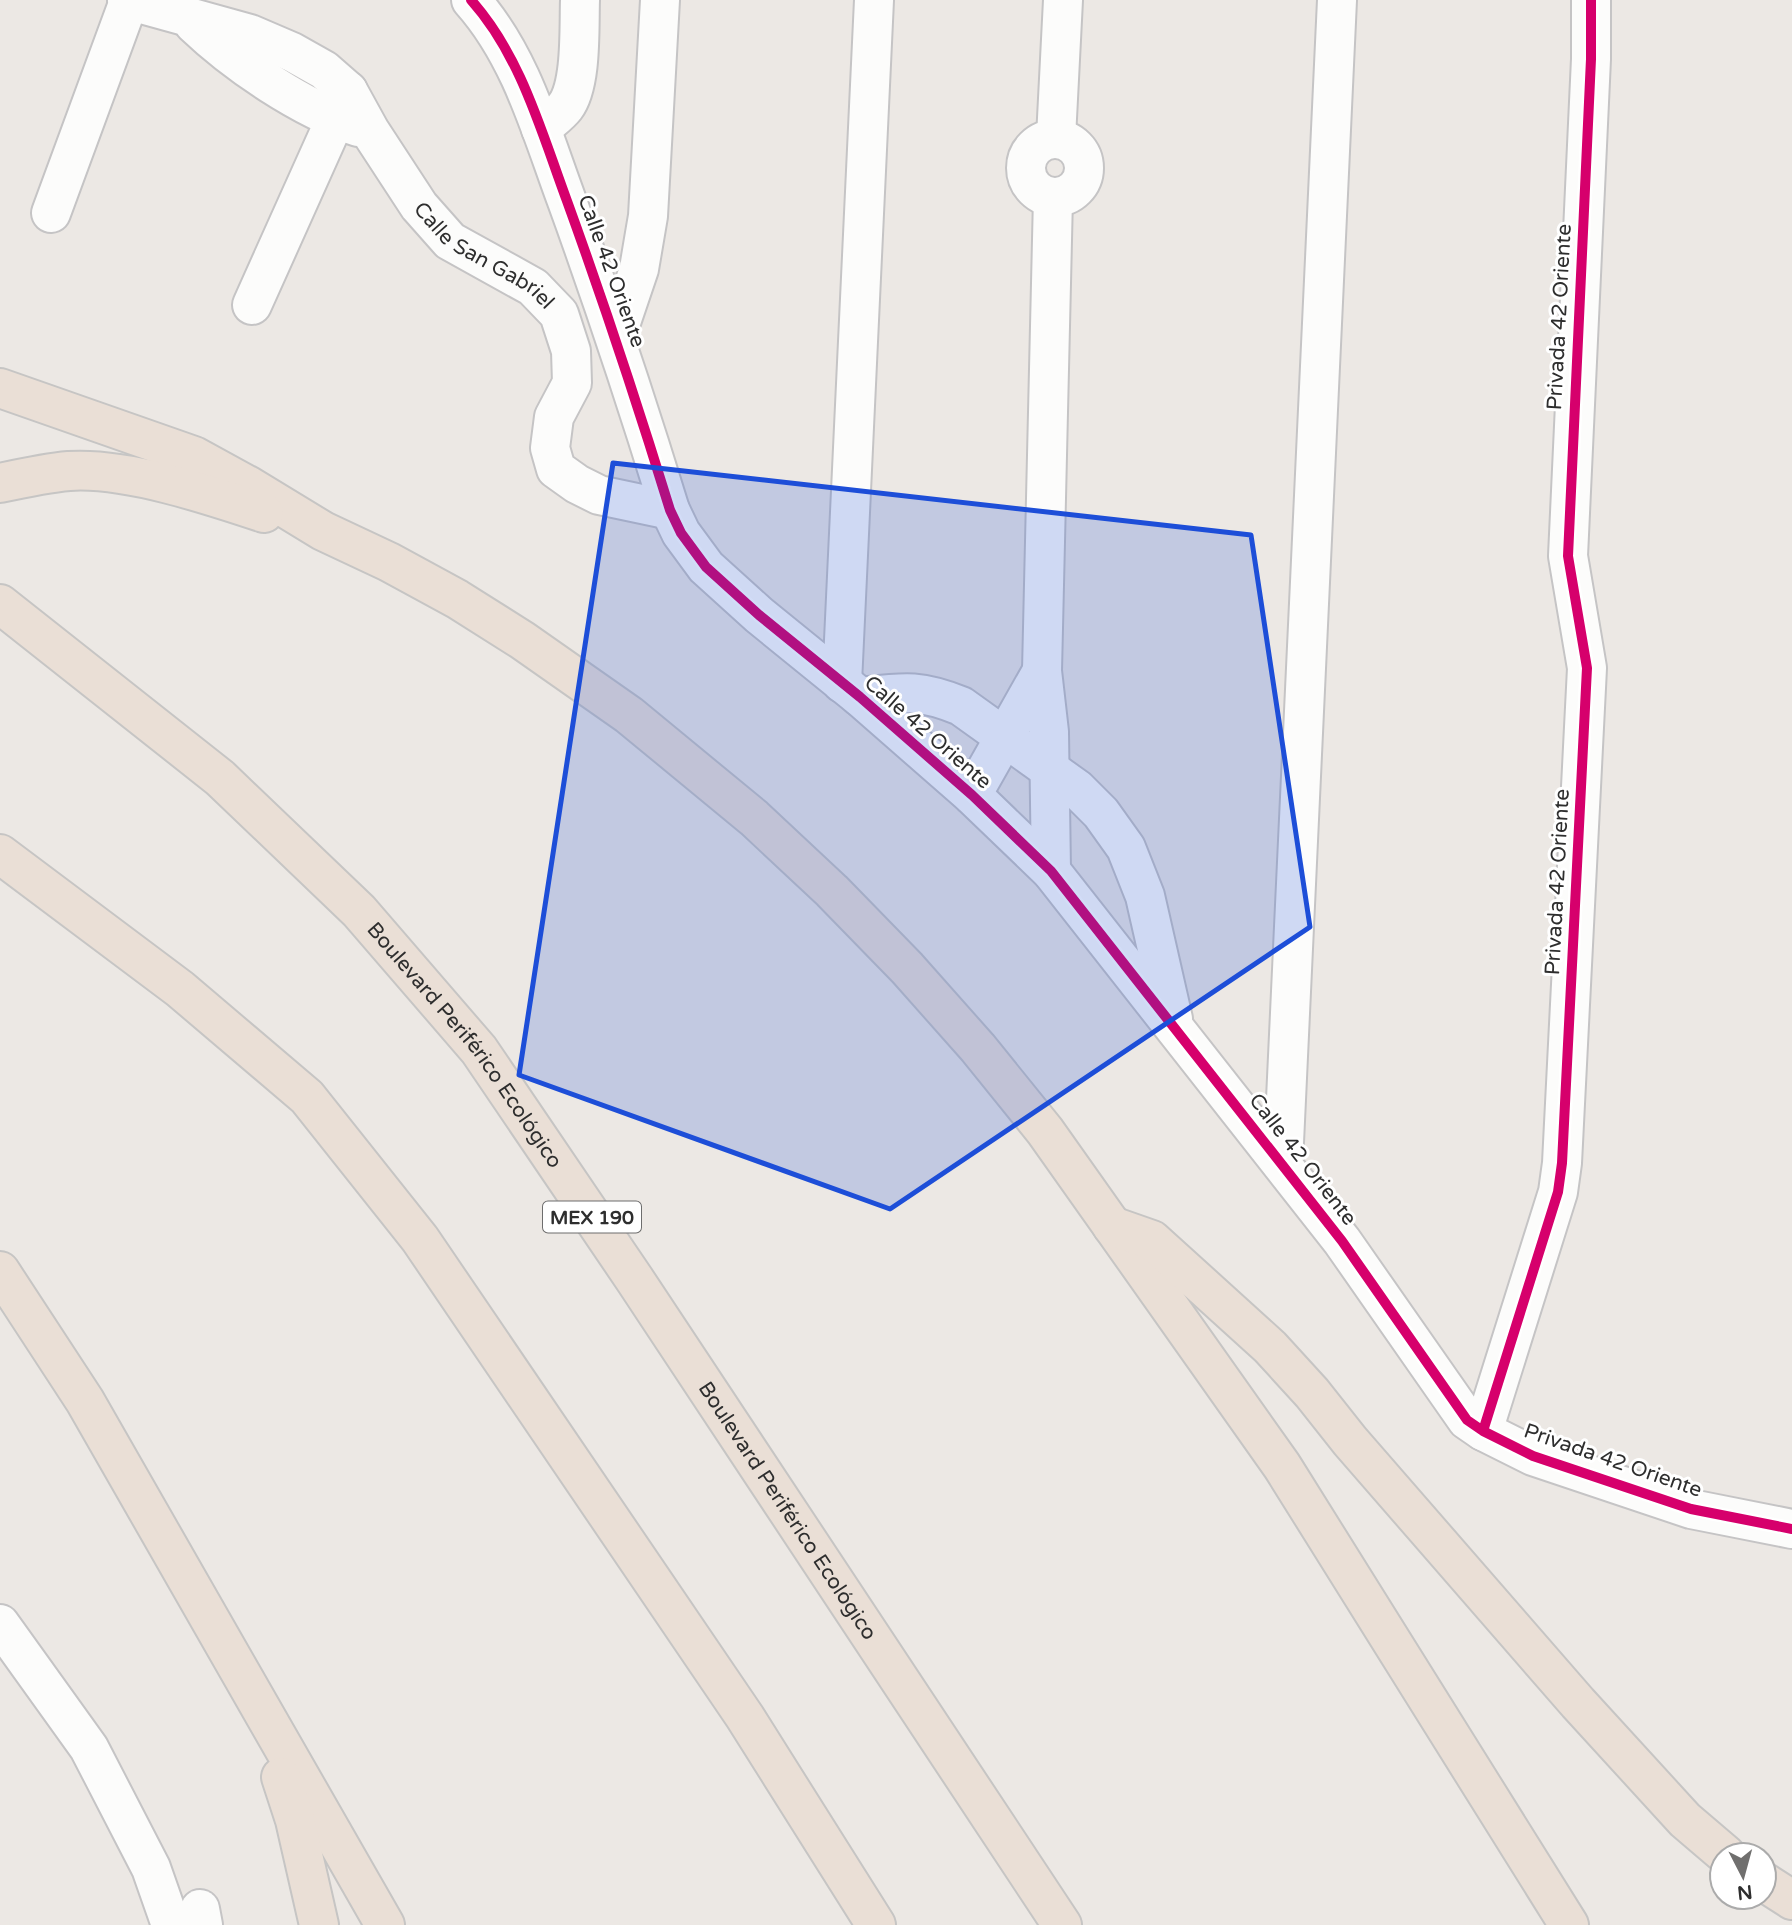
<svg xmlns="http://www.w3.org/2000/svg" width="1792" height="1925" viewBox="0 0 1792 1925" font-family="'Varela Round',sans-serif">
<rect width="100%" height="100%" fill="#ece8e4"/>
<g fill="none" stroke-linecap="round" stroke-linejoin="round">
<defs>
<g id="minor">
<path id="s1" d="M127,0L250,34L292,52L324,70L348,91L370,131L419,206L450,241L533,287L559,314L571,351L572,383L554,417L550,448L556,469L577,484L599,495L670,510"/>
<path d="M471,0C521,56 541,131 567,201C604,303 638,406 670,510L681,533L706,567L759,615L860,697L972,795L1051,871L1342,1241L1467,1420L1483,1431L1533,1456L1691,1509L1792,1529"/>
<path d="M194,24C236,64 302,109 358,127"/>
<path d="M541,129C548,122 559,115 565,107C582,85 579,28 580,0"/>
<path d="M1056,138L1063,0"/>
<circle cx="1055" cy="168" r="29"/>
<path d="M51,213L129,1"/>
<path d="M252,305L348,91"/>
<path d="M616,337L639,269L648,216L660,0"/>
<path d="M842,683L874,0"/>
<path d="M860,697C904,692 919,689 961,706L1077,789L1101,813L1126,848L1145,896L1173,1019"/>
<path d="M972,795L1042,671"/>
<path d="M1051,871L1049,732L1042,671L1053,197"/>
<path d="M1283,1164L1337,0"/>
<path d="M1483,1431L1558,1192L1562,1163L1587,668L1568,556L1591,59V0"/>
<path d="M0,1624L89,1748L151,1868L171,1925"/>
<path d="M200,1909L203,1925"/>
</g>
<g id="highway">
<path d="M0,388L194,456L249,486L323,531L389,562L457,599L522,640L629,715L754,818L832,891L907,968L978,1048L1045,1131L1282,1466L1569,1925"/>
<path d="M0,483C23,478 46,473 69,471C126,467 210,495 264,513"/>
<path id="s2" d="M0,604L220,778L359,911L479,1050L635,1280L1062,1925"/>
<path d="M0,854L180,989L307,1097L420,1239L745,1717L876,1925"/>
<path d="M1112,1226L1152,1240L1270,1347L1312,1393L1350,1441L1578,1703L1685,1820L1726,1855"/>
<path d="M0,1271L85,1401L385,1925"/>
<path d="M281,1777L295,1820L319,1925"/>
<path d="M1764,1882L1792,1900"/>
</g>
</defs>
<use href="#minor" stroke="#c5c4c5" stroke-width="42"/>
<use href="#highway" stroke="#c6c5c4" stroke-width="42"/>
<use href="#minor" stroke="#fcfcfb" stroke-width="38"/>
<use href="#highway" stroke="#eadfd6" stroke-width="38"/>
<defs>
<path id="cycleway" d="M471,0C521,56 541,131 567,201C604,303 638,406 670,510L681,533L706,567L759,615L860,697L972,795L1051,871L1342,1241L1467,1420L1483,1431L1533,1456L1691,1509L1792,1529
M1483,1431L1558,1192L1562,1163L1587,668L1568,556L1591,59V0"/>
</defs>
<use href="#cycleway" stroke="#fff" stroke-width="15"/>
<use href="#cycleway" stroke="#d6006c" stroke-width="10"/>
</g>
<path fill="#1d4ed8" fill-opacity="0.2" stroke="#1d4ed8" stroke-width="5" stroke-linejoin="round" d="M613,463L1251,535L1310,927L890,1209L519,1075Z"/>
<g text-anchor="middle" stroke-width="6" stroke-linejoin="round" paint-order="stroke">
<rect fill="#fff" stroke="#6d6d6d" stroke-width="2" x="543" y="1201.5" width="98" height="31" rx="5"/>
<g font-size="19" font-weight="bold" fill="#2e2e2e">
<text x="592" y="1224">MEX 190</text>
</g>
<g font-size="21" fill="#2e2e2e" stroke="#fff">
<text dy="7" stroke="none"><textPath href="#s1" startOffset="460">Calle San Gabriel</textPath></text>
<text transform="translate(612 271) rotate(70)" y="7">Calle 42 Oriente</text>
<text transform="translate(1559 317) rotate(-87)" y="7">Privada 42 Oriente</text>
<text transform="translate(928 732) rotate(41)" y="7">Calle 42 Oriente</text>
<text transform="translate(1557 882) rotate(-87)" y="7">Privada 42 Oriente</text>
<text dy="7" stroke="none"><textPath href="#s2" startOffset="644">Boulevard Periférico Ecológico</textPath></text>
<text transform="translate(1303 1159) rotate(52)" y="7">Calle 42 Oriente</text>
<text transform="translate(1613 1460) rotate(19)" y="7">Privada 42 Oriente</text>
<text dy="7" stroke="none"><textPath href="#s2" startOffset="1211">Boulevard Periférico Ecológico</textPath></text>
</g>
</g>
<g transform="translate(1743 1876) rotate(174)"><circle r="33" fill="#ffffff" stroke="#ababab" stroke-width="2"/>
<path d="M0-5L12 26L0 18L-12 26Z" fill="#706f6e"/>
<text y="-10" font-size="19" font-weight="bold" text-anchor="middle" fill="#2e2e2e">N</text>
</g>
</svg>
